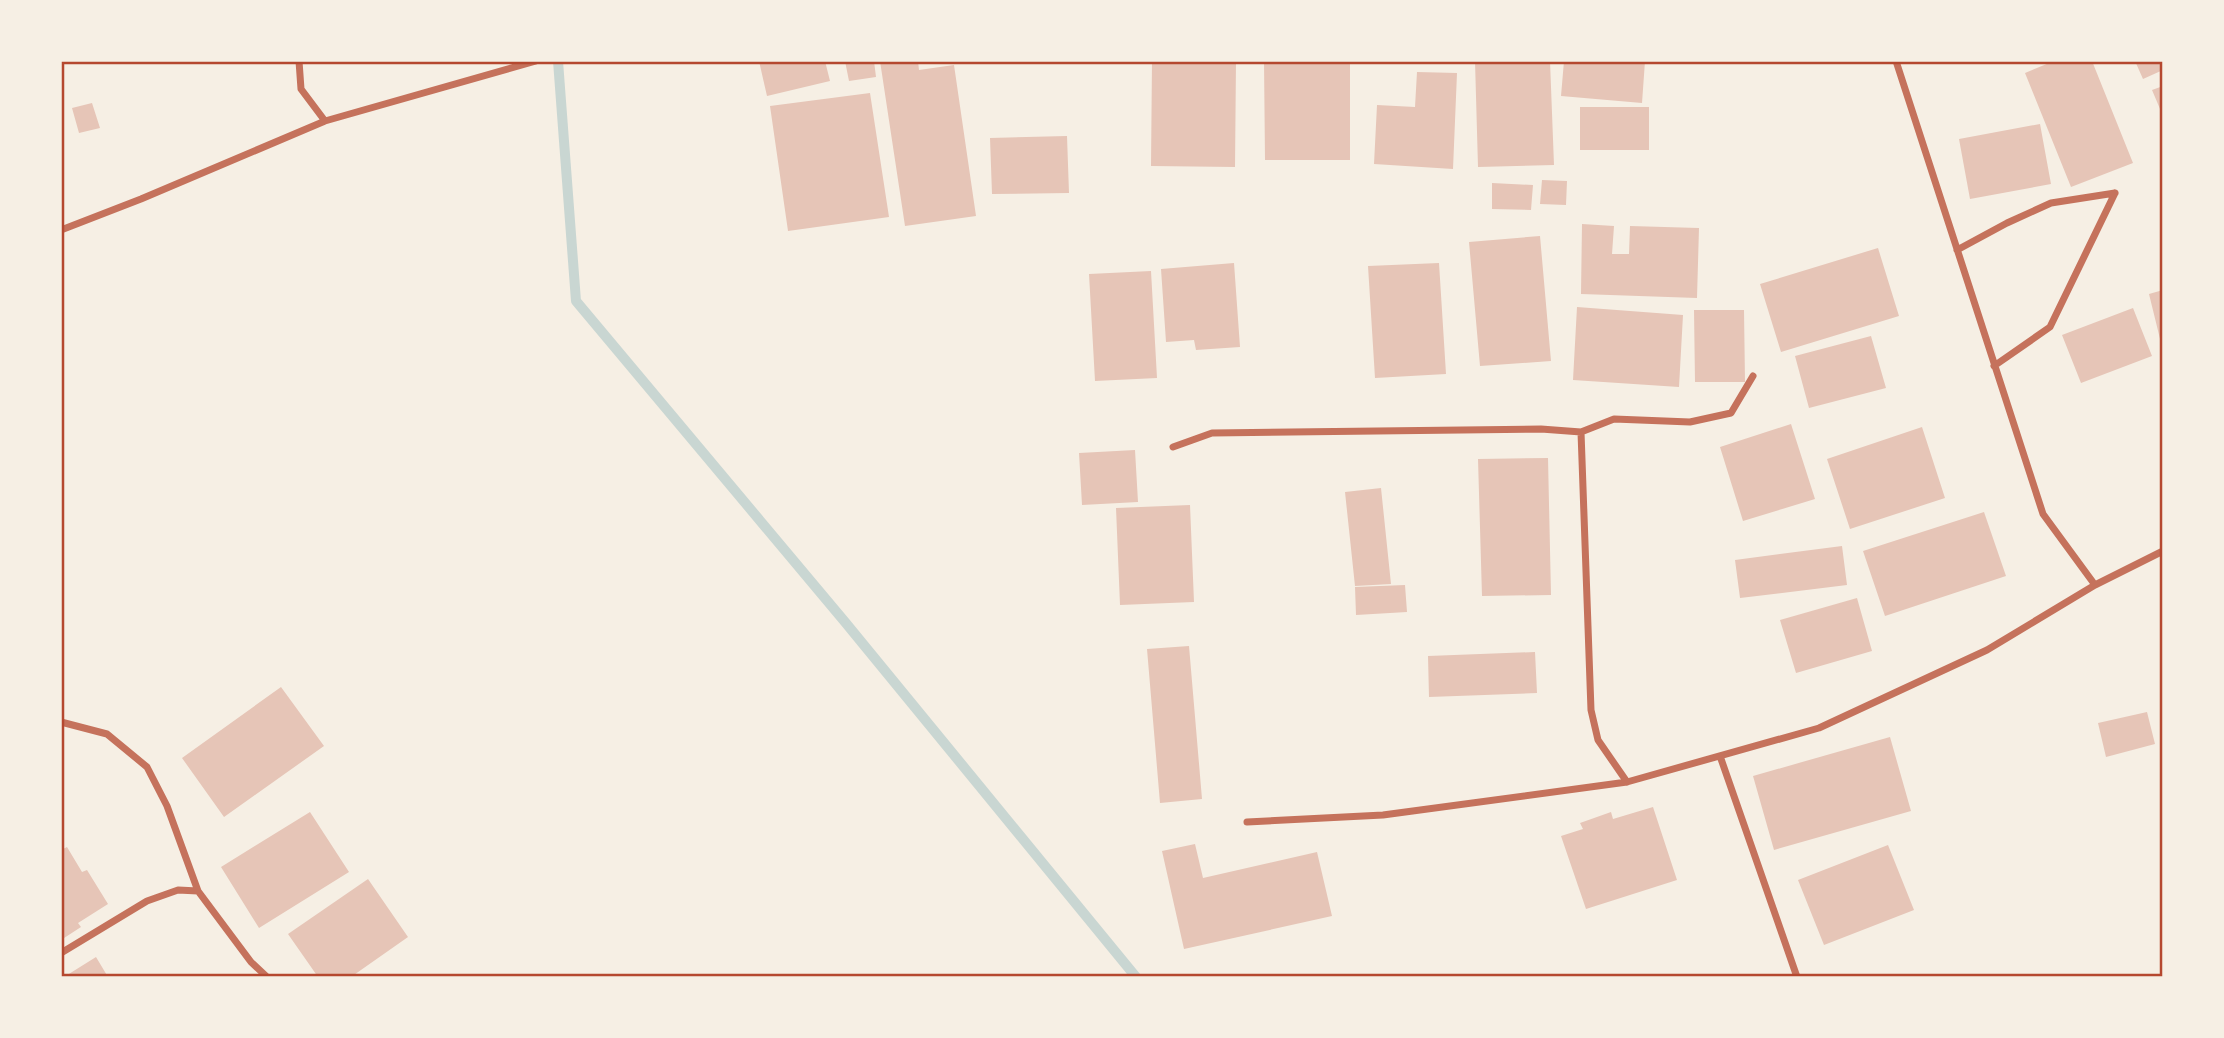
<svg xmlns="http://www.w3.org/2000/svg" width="2224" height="1038" viewBox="0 0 2224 1038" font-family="Quicksand,sans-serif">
<rect width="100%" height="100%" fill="#f6efe4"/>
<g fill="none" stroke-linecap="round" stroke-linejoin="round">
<path stroke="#c9d6d2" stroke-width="10" d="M558,61L576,301L845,622L1136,977"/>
</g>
<path fill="#e6c5b7" d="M759,61H825L830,81L767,96Z
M845,61H874L876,77L849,81Z
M880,61H918L919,70L954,65L976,216L905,226Z
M1152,61H1236L1235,167L1151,166Z
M1264,61H1350V160H1265Z
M1475,61H1550L1554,165L1478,167Z
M1564,61H1645L1642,103L1561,96Z
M2054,61H2092L2133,163L2071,187L2025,73Z
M2135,61H2163V70L2143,79Z
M1417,72L1457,73L1453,169L1374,164L1377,105L1415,107Z
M2163,86V116L2152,90Z
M870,93L889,217L788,231L770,106Z
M92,103L100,128L79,133L72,108Z
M1580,107H1649V150H1580Z
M2040,124L2051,184L1970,199L1959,139Z
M1067,136L1069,193L992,194L990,138Z
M1542,180L1567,181L1566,205L1540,204Z
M1492,183L1533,185L1531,210L1492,209Z
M1582,224L1614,226L1612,254H1629L1630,226L1699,228L1697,298L1581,294Z
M1540,236L1551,361L1480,366L1469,242Z
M1878,248L1899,316L1781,352L1760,284Z
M1234,263L1240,347L1196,350L1194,340L1166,342L1161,269Z
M1439,263L1446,374L1375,378L1368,266Z
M1151,271L1157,378L1095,381L1089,274Z
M2163,290V347H2162L2149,294Z
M1577,307L1683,315L1679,387L1573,380Z
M2133,308L2152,356L2081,383L2062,335Z
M1694,310H1744L1745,382H1695Z
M1871,336L1886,388L1809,408L1795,356Z
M1791,424L1815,499L1743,521L1720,447Z
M1922,427L1945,498L1850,529L1827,459Z
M1135,450L1138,502L1082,505L1079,453Z
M1548,458L1551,595L1482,596L1478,459Z
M1381,488L1391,584L1355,586L1345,492Z
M1190,505L1194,602L1120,605L1116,508Z
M1984,512L2006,576L1885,616L1863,551Z
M1842,546L1847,585L1740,598L1735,560Z
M1405,585L1407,612L1356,615L1355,587Z
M1857,598L1872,651L1796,673L1780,620Z
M1189,646L1202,799L1160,803L1147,649Z
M1535,652L1537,693L1429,697L1428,656Z
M281,687L324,746L224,817L182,758Z
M2147,712L2155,744L2106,757L2098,723Z
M1890,737L1911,811L1774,850L1753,776Z
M1653,807L1677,880L1586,909L1561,836L1583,829L1580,823L1611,812L1613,819Z
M310,812L349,872L259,928L221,867Z
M1195,844L1203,878L1317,852L1332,916L1184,949L1162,851Z
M1888,845L1914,910L1824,945L1798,880Z
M67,847L82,872L87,870L108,904L78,923L81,927L61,940V850Z
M368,879L408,937L351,977H318L288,934Z
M96,957L108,977H64Z"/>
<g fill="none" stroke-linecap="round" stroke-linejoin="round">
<path stroke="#c5725c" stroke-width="7" d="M299,61L301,89L325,121
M1896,61L2043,514L2095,585
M61,230L141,199L325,121L536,61
M1957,250L2007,223L2051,203L2115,193
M1994,366L2050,327L2115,193
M1581,432L1591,710L1598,740L1627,782
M1173,447L1212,433L1541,429L1581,432L1614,419L1690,422L1731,413L1753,376
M61,722L107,734L147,767L167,806L198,891
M1720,756L1797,977
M1247,822L1383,815L1627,782L1819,728L1987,650L2095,585L2163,551
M61,953L147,901L178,890L198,891L251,962L267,977"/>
</g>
<rect width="2224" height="1038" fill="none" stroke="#f6efe4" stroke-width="126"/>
<rect x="63" y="63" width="2098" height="912" fill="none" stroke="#b5482f" stroke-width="2.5"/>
</svg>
